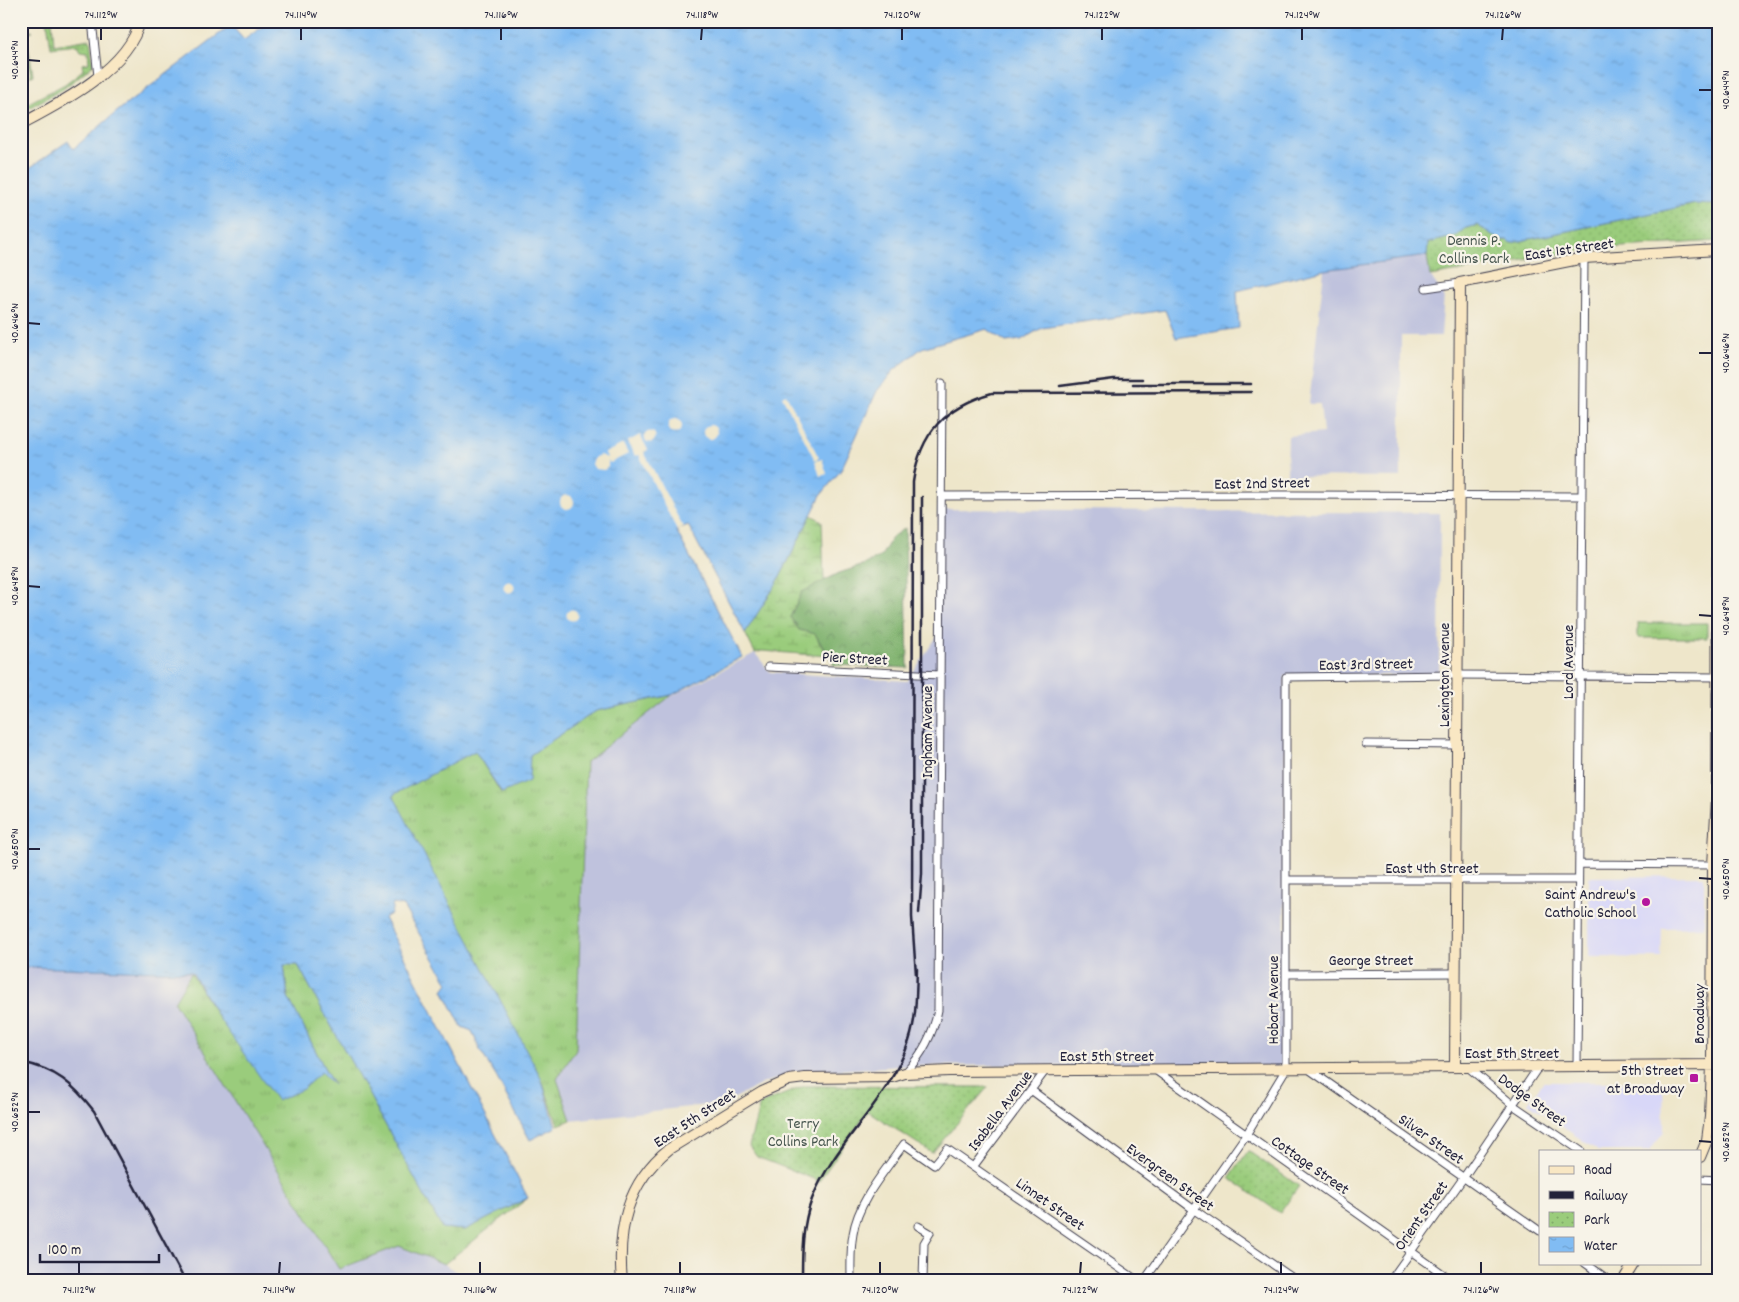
<svg xmlns="http://www.w3.org/2000/svg" width="1739" height="1302" viewBox="0 0 1739 1302" font-family="Dekko,sans-serif">
<defs>
<pattern id="grass-tufts" width="24" height="20" patternUnits="userSpaceOnUse" patternTransform="scale(1.25)"><rect width="24" height="20" fill="#9acc7b"/><path d="M3 7l-1-3M5 7V3M7 7l1-3M15 17l-1-3M17 17v-4M19 17l1-3" fill="none" stroke="#84af6b"/></pattern>
<pattern id="forest-crowns" width="20" height="18" patternUnits="userSpaceOnUse" patternTransform="scale(1.25)"><rect width="20" height="18" fill="#7bb06b"/><path d="M2 6a3 3 0 1 1 6 0M12 15a3 3 0 1 1 6 0" fill="none" stroke="#648f59"/></pattern>
<pattern id="wetland-marsh" width="20" height="14" patternUnits="userSpaceOnUse" patternTransform="scale(1.25)"><rect width="20" height="14" fill="#9acc7b"/><path d="M1 5h8M5 5V1M11 12h8M15 12V8" fill="none" stroke="#84af6b"/></pattern>
<pattern id="park-dots" width="8" height="8" patternUnits="userSpaceOnUse" patternTransform="scale(1.25)"><rect width="8" height="8" fill="#9acc7b"/><path d="M2 2h.1M6 6h.1" fill="none" stroke="#84af6b" stroke-width="1.8" stroke-linecap="round"/></pattern>
<pattern id="water-ripples" width="26" height="14" patternUnits="userSpaceOnUse" patternTransform="scale(1.25)"><rect width="26" height="14" fill="#81bcf3"/><path d="M2 4q2-2 4 0t4 0M15 11q2-2 4 0t4 0" fill="none" stroke="#6fa1d1"/></pattern>
</defs>
<rect width="100%" height="100%" fill="#f7f3e8"/>
<filter id="ink" filterUnits="userSpaceOnUse"><feTurbulence type="fractalNoise" baseFrequency=".02" numOctaves="2"/><feDisplacementMap in="SourceGraphic" scale="10" xChannelSelector="R" yChannelSelector="G"/><feConvolveMatrix kernelMatrix="1 2 1 2 8 2 1 2 1" color-interpolation-filters="sRGB"/></filter>
<filter id="wash" filterUnits="userSpaceOnUse"><feTurbulence type="fractalNoise" baseFrequency=".0096" numOctaves="4" result="noise"/><feDisplacementMap in="SourceGraphic" scale="20" xChannelSelector="R" yChannelSelector="G"/><feGaussianBlur stdDeviation="1.12" result="paint"/><feColorMatrix in="noise" values="0 0 0 0 0 0 0 0 0 0 0 0 0 0 0 0 0 1.4 0 .05"/><feComposite in="paint" operator="in"/></filter>
<g filter="url(#wash)">
<rect width="100%" height="100%" fill="#eee6ca"/>
<path fill="#d8d7f8" d="M1704,876V927L1662,928L1661,958L1589,957V877Z
M1543,1082H1663L1664,1131L1650,1151H1598L1528,1103Z"/>
<path fill="#bfc2dd" d="M1427,256L1430,276L1444,295L1441,336H1401V477L1287,476L1288,436L1323,433L1320,404H1309L1324,270Z
M938,509L1440,513L1439,675L1285,676L1284,1069L1028,1065L901,1066L805,1072L766,1082L725,1103L571,1120L557,1079L576,1049L586,762L666,699L755,653L770,672L907,681L938,635Z
M21,967L192,972L174,1002L399,1246L444,1264L470,1281H21Z"/>
<path fill="url(#grass-tufts)" stroke="#5e775b" d="M47,21H52L54,45L90,39L93,65L63,89L21,112V107L65,84L83,70L82,64L89,63L88,51L80,50L77,45L51,48Z
M32,30L33,31L26,33L33,75L31,77L25,33H21V31Z
M1638,623H1707V638H1638Z
M672,695L586,762L576,1049L557,1079L571,1120L558,1125L541,1078L392,795L475,751L501,793L530,755L596,711Z
M284,964L298,965L442,1228L465,1230L528,1198L444,1264L399,1246L339,1269L174,1002L191,973L216,1014L303,1089L321,1071L332,1083L288,997Z"/>
<path fill="url(#forest-crowns)" stroke="#4e6953" d="M905,528L908,668L834,665L815,634L799,630L790,617L802,592L839,573L864,565L881,556L893,536Z"/>
<path fill="url(#wetland-marsh)" stroke="#5e775b" d="M811,515L822,521L824,581L802,592L790,617L799,630L815,634L827,656L762,651L755,653L745,633L778,581Z"/>
<path fill="url(#park-dots)" stroke="#5e775b" d="M1695,204L1718,205V241L1589,249L1430,276L1427,256L1428,243L1456,236L1464,229L1477,225L1500,240H1507L1511,243Z
M805,1086L988,1087L932,1153L868,1111L819,1181L757,1157L749,1146L760,1104Z
M1248,1151L1299,1186L1280,1213L1229,1178Z"/>
<path fill="url(#water-ripples)" stroke="#526f97" d="M270,21H1718V205L1695,204L1511,243L1507,240H1500L1477,225L1464,229L1456,236L1428,243L1427,256L1324,270L1237,291L1239,328L1176,338L1165,310L1042,328L1021,340L1006,342L987,329L922,348L894,370L877,391L841,470L821,495L778,581L745,633L688,525L676,530L742,657L672,695L596,711L530,755L529,781L502,793L475,751L393,795L541,1078L556,1127L530,1140L497,1078L480,1050L472,1031L462,1027L443,990L448,983L403,906L393,904L391,914L384,918L528,1198L465,1230L442,1228L298,965H284L288,997L333,1085L321,1072L303,1089L277,1101L216,1014L192,972L21,967V174L68,141L73,149L119,110L231,25L244,40Z"/>
<path fill="#eee6ca" d="M786,394L819,458L815,460L782,396Z
M668 426a7 7 0 1 1 14 0a7 7 0 1 1-14 0Z
M703 432a7 7 0 1 1 14 0a7 7 0 1 1-14 0Z
M644.5 437a5.5 5.5 0 1 1 11 0a5.5 5.5 0 1 1-11 0Z
M640,435L648,450L644,452L683,527L677,530L639,455L635,456L627,442Z
M623,444L628,454L610,463L608,461V467L604,470L595,469L592,464L595,457L600,455L607,458L605,453Z
M822,459L827,474L820,476L815,461Z
M560 502a7 7 0 1 1 14 0a7 7 0 1 1-14 0Z
M503.5 587a5.5 5.5 0 1 1 11 0a5.5 5.5 0 1 1-11 0Z
M566.5 615a5.5 5.5 0 1 1 11 0a5.5 5.5 0 1 1-11 0Z"/>
</g>
<g filter="url(#ink)">
<g fill="none" stroke-linecap="round" stroke-linejoin="round">
<defs>
<path id="street" d="M92,21L98,76
M1426,288L1460,283
M942,496L1294,495L1582,496
M768,667L940,675
M1366,744L1458,745
M1579,864L1713,865
M1286,880H1578
M1286,974L1455,973
M1577,1067L1584,258
M1307,1068L1540,1231
M1469,1068L1513,1105L1581,1151
M1155,1070L1453,1281
M905,1073C923,1054 933,1035 938,1010L942,383
M1031,1090L1193,1209L1297,1281
M973,1167L1046,1070
M1700,1179L1718,1180
M918,1226L930,1233L924,1243L923,1281
M1585,1263L1610,1281
M851,1281C851,1265 850,1250 853,1234C858,1201 885,1171 904,1144L934,1165L947,1149L1138,1281
M1144,1281L1246,1135L1286,1069V677L1458,675L1718,677
M1390,1281L1464,1177L1539,1066"/>
<path id="secondary" d="M21,124C61,103 129,68 140,21
M1455,1067L1460,283L1584,258L1718,250
M1700,1157L1707,1140L1710,1117L1712,1065L1713,865L1717,797L1718,510
M622,1281C617,1229 627,1183 669,1149L762,1092L789,1080L805,1078L892,1077L905,1073L949,1071L1718,1065
M1623,1281L1634,1263"/>
</defs>
<use href="#street" stroke="#413f50" stroke-width="9"/>
<use href="#secondary" stroke="#413f50" stroke-width="12"/>
<use href="#street" stroke="#fff" stroke-width="7"/>
<use href="#secondary" stroke="#f9e7c3" stroke-width="10"/>
<path stroke="#22223b" stroke-width="2.5" d="M1133,384H1251
M1060,386L1114,379H1142
M919,913L922,874V497
M916,975L912,917L913,482C920,433 945,406 992,393L1251,392
M21,1062C56,1069 73,1084 94,1111L185,1281
M802,1281C802,1252 802,1225 812,1199C835,1141 890,1100 909,1041C917,1017 916,993 917,969"/>
</g>
</g>
<path fill="none" stroke="#22223b" stroke-width="2" d="M101,40V28M301,40V28M501,40V28M701,40L702,28M902,40V28M1102,40V28M1302,40V28M1502,40L1503,28M28,60L40,61M1699,90H1712M28,323L40,324M1699,353H1712M28,586L40,587M1699,615L1712,616M28,849H40M1699,878L1712,879M28,1112H40M1699,1141L1712,1142M79,1274V1262M279,1274L280,1262M480,1274V1262M680,1274V1262M880,1274V1262M1080,1274L1081,1262M1281,1274V1262M1481,1274V1262"/>
<g fill="#b5179e" stroke="#f7f3e8" stroke-width="2">
<circle cx="1646" cy="902" r="5"/>
<rect x="1689" y="1073" width="10" height="10" rx="2.5"/>
</g>
<g text-anchor="middle" stroke-width="4.5" stroke-linejoin="round" paint-order="stroke">
<g font-size="16" fill="#46554e" stroke="#f7f3e8">
<text x="1474" y="245">Dennis P.<tspan x="1474" dy="18">Collins Park</tspan></text>
<text x="803" y="1128">Terry<tspan x="803" dy="18">Collins Park</tspan></text>
</g>
<g font-size="16" fill="#22223b" stroke="#f7f3e8">
<text transform="translate(1569 248) rotate(-8)" y="6">East 1st Street</text>
<text transform="translate(1262 482) rotate(-1)" y="6">East 2nd Street</text>
<text transform="translate(855 657) rotate(3)" y="6">Pier Street</text>
<text transform="translate(1567 662) rotate(-90)" y="6">Lord Avenue</text>
<text transform="translate(1366 663) rotate(-1)" y="6">East 3rd Street</text>
<text transform="translate(1443 675) rotate(-90)" y="6">Lexington Avenue</text>
<text transform="translate(926 732) rotate(-90)" y="6">Ingham Avenue</text>
<text x="1432" y="873">East 4th Street</text>
<text x="1371" y="965">George Street</text>
<text transform="translate(1272 1000) rotate(-90)" y="6">Hobart Avenue</text>
<text transform="translate(1698 1014) rotate(-90)" y="6">Broadway</text>
<text x="1512" y="1058">East 5th Street</text>
<text x="1107" y="1061">East 5th Street</text>
<text transform="translate(1533 1099) rotate(36)" y="6">Dodge Street</text>
<text transform="translate(999 1110) rotate(-53)" y="6">Isabella Avenue</text>
<text transform="translate(694 1117) rotate(-33)" y="6">East 5th Street</text>
<text transform="translate(1432 1138) rotate(35)" y="6">Silver Street</text>
<text transform="translate(1311 1164) rotate(35)" y="6">Cottage Street</text>
<text transform="translate(1171 1176) rotate(36)" y="6">Evergreen Street</text>
<text transform="translate(1051 1203) rotate(35)" y="6">Linnet Street</text>
<text transform="translate(1420 1215) rotate(-55)" y="6">Orient Street</text>
</g>
<g font-size="16" fill="#22223b" stroke="#f7f3e8" text-anchor="end">
<text x="1636" y="899">Saint Andrew's<tspan x="1636" dy="18">Catholic School</tspan></text>
<text x="1684" y="1075">5th Street<tspan x="1684" dy="18">at Broadway</tspan></text>
</g>
</g>
<rect width="1739" height="1302" fill="none" stroke="#f7f3e8" stroke-width="55"/>
<rect x="1539" y="1150" width="162" height="115" fill="#f7f3e8" stroke="#a29fa3"/>
<rect x="1549" y="1166" width="25" height="8" fill="#f9e7c3" stroke="#a29fa3"/>
<text x="1584" y="1174" font-size="15" fill="#22223b">Road</text>
<rect x="1549" y="1191" width="25" height="8" fill="#22223b" stroke="#a29fa3"/>
<text x="1584" y="1200" font-size="15" fill="#22223b">Railway</text>
<rect x="1549" y="1212" width="25" height="15" fill="url(#park-dots)" stroke="#a29fa3"/>
<text x="1584" y="1224" font-size="15" fill="#22223b">Park</text>
<rect x="1549" y="1237" width="25" height="15" fill="url(#water-ripples)" stroke="#a29fa3"/>
<text x="1584" y="1250" font-size="15" fill="#22223b">Water</text>
<path d="M40 1254v8h119v-8" fill="none" stroke="#22223b" stroke-width="2.5"/>
<text x="48" y="1254" font-size="15" fill="#22223b" stroke="#f7f3e8" stroke-width="4" paint-order="stroke">100 m</text>
<rect x="28" y="28" width="1684" height="1246" fill="none" stroke="#22223b" stroke-width="2"/>
<g font-size="12" text-anchor="middle" fill="#22223b">
<text x="101" y="18">74.112°W</text>
<text x="301" y="18">74.114°W</text>
<text x="501" y="18">74.116°W</text>
<text x="702" y="18">74.118°W</text>
<text x="902" y="18">74.120°W</text>
<text x="1102" y="18">74.122°W</text>
<text x="1302" y="18">74.124°W</text>
<text x="1503" y="18">74.126°W</text>
<text transform="translate(14 60) rotate(-90)" y="4">40.644°N</text>
<text transform="translate(1725 90) rotate(-90)" y="4">40.644°N</text>
<text transform="translate(14 323) rotate(-90)" y="4">40.646°N</text>
<text transform="translate(1725 353) rotate(-90)" y="4">40.646°N</text>
<text transform="translate(14 586) rotate(-90)" y="4">40.648°N</text>
<text transform="translate(1725 616) rotate(-90)" y="4">40.648°N</text>
<text transform="translate(14 849) rotate(-90)" y="4">40.650°N</text>
<text transform="translate(1725 879) rotate(-90)" y="4">40.650°N</text>
<text transform="translate(14 1112) rotate(-90)" y="4">40.652°N</text>
<text transform="translate(1725 1142) rotate(-90)" y="4">40.652°N</text>
<text x="79" y="1293">74.112°W</text>
<text x="279" y="1293">74.114°W</text>
<text x="480" y="1293">74.116°W</text>
<text x="680" y="1293">74.118°W</text>
<text x="880" y="1293">74.120°W</text>
<text x="1080" y="1293">74.122°W</text>
<text x="1281" y="1293">74.124°W</text>
<text x="1481" y="1293">74.126°W</text>
</g>
</svg>
